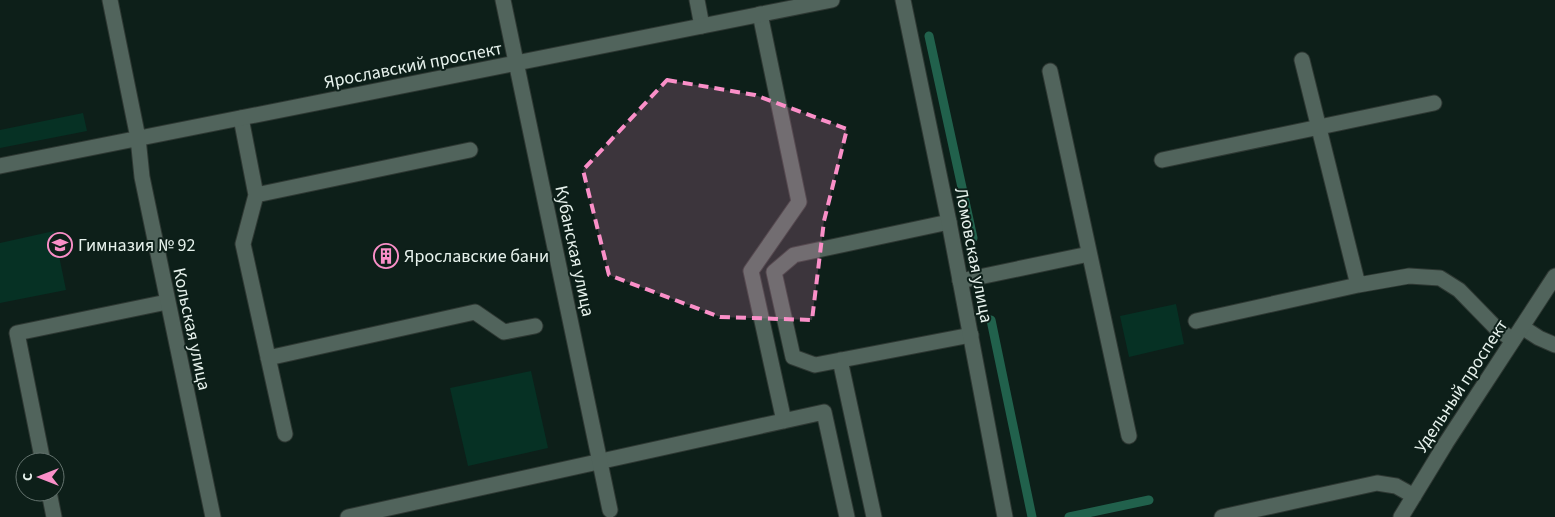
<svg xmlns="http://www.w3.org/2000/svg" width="1555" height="517" viewBox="0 0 1555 517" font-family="'Source Sans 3',sans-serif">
<rect width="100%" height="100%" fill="#0d1f19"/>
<path fill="#063124" d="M83,113L87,131L0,148V130Z
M54,231L66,290L0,303V243Z
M1176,304L1184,344L1129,357L1120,316Z
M531,371L548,448L468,466L450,388Z"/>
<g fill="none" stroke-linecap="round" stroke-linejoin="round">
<path stroke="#21614c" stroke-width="9" d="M929,36L973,238
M991,320L1032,517
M1069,517L1149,500"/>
<defs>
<path id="lane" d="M697,0L702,26
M760,14L799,202L751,271L784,421
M1302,60L1358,285
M1050,71L1129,436
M241,118L256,195L243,244L285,434
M1162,160L1434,103
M256,195L470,150
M949,222L794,255L774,272L793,357L815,365L971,335
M960,281L1089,254
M1196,321L1358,285L1409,276L1440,278L1459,290L1497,329L1513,340
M1522,327L1539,338L1555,345
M268,358L475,312L504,332L535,326
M840,360L874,517
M43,462L17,333L167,302
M49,492L54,517
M348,517L824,412L847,517"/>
<path id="street" d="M110,0L138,138L142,177L213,517
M503,0L610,510
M903,0L949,222L1005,517
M0,166L832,0
M1222,517L1377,483L1396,486L1414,496
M1401,517L1446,443L1555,276"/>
</defs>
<use href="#lane" stroke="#2e3833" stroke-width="17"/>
<use href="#street" stroke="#2e3833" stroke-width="17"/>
<use href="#lane" stroke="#51645c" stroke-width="15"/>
<use href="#street" stroke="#51645c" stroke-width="15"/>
</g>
<path fill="#fa8fc8" fill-opacity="0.2" stroke="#fa8fc8" stroke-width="4" stroke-dasharray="10 6" stroke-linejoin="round" d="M667,80L755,95L847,129L824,221L812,320L720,317L609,275L583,170Z"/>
<defs>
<symbol id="school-ring" viewBox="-11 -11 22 22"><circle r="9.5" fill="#0d1f19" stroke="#fa8fc8" stroke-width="1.5"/><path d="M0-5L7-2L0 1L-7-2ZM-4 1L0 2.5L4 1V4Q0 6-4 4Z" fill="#fa8fc8"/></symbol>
<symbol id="building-ring" viewBox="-11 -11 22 22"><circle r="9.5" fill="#0d1f19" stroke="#fa8fc8" stroke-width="1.5"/><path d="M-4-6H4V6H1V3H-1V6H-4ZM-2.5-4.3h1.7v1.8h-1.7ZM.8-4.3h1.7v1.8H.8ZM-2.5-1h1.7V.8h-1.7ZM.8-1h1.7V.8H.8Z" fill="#fa8fc8"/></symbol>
</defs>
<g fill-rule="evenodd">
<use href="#school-ring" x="46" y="231" width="28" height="28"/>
<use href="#building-ring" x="372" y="242" width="28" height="28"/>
</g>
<g text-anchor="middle" stroke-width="4" stroke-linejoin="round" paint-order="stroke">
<g font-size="18" fill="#e7f2ed" stroke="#0d1f19">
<text transform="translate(413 65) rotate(-11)" y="6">Ярославский проспект</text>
<text transform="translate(575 251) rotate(78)" y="6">Кубанская улица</text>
<text transform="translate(974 255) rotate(79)" y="6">Ломовская улица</text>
<text transform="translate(192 329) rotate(78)" y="6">Кольская улица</text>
<text transform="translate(1461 386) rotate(-57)" y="6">Удельный проспект</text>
</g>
<g font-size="18" fill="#e7f2ed" stroke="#0d1f19" text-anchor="start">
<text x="78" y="251">Гимназия № 92</text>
<text x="404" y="262">Ярославские бани</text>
</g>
</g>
<g transform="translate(40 477) rotate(270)"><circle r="24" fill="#0d1f19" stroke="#64736e"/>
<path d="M0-4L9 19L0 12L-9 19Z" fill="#fa8fc8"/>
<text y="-8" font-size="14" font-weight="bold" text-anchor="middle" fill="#e7f2ed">С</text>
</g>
</svg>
